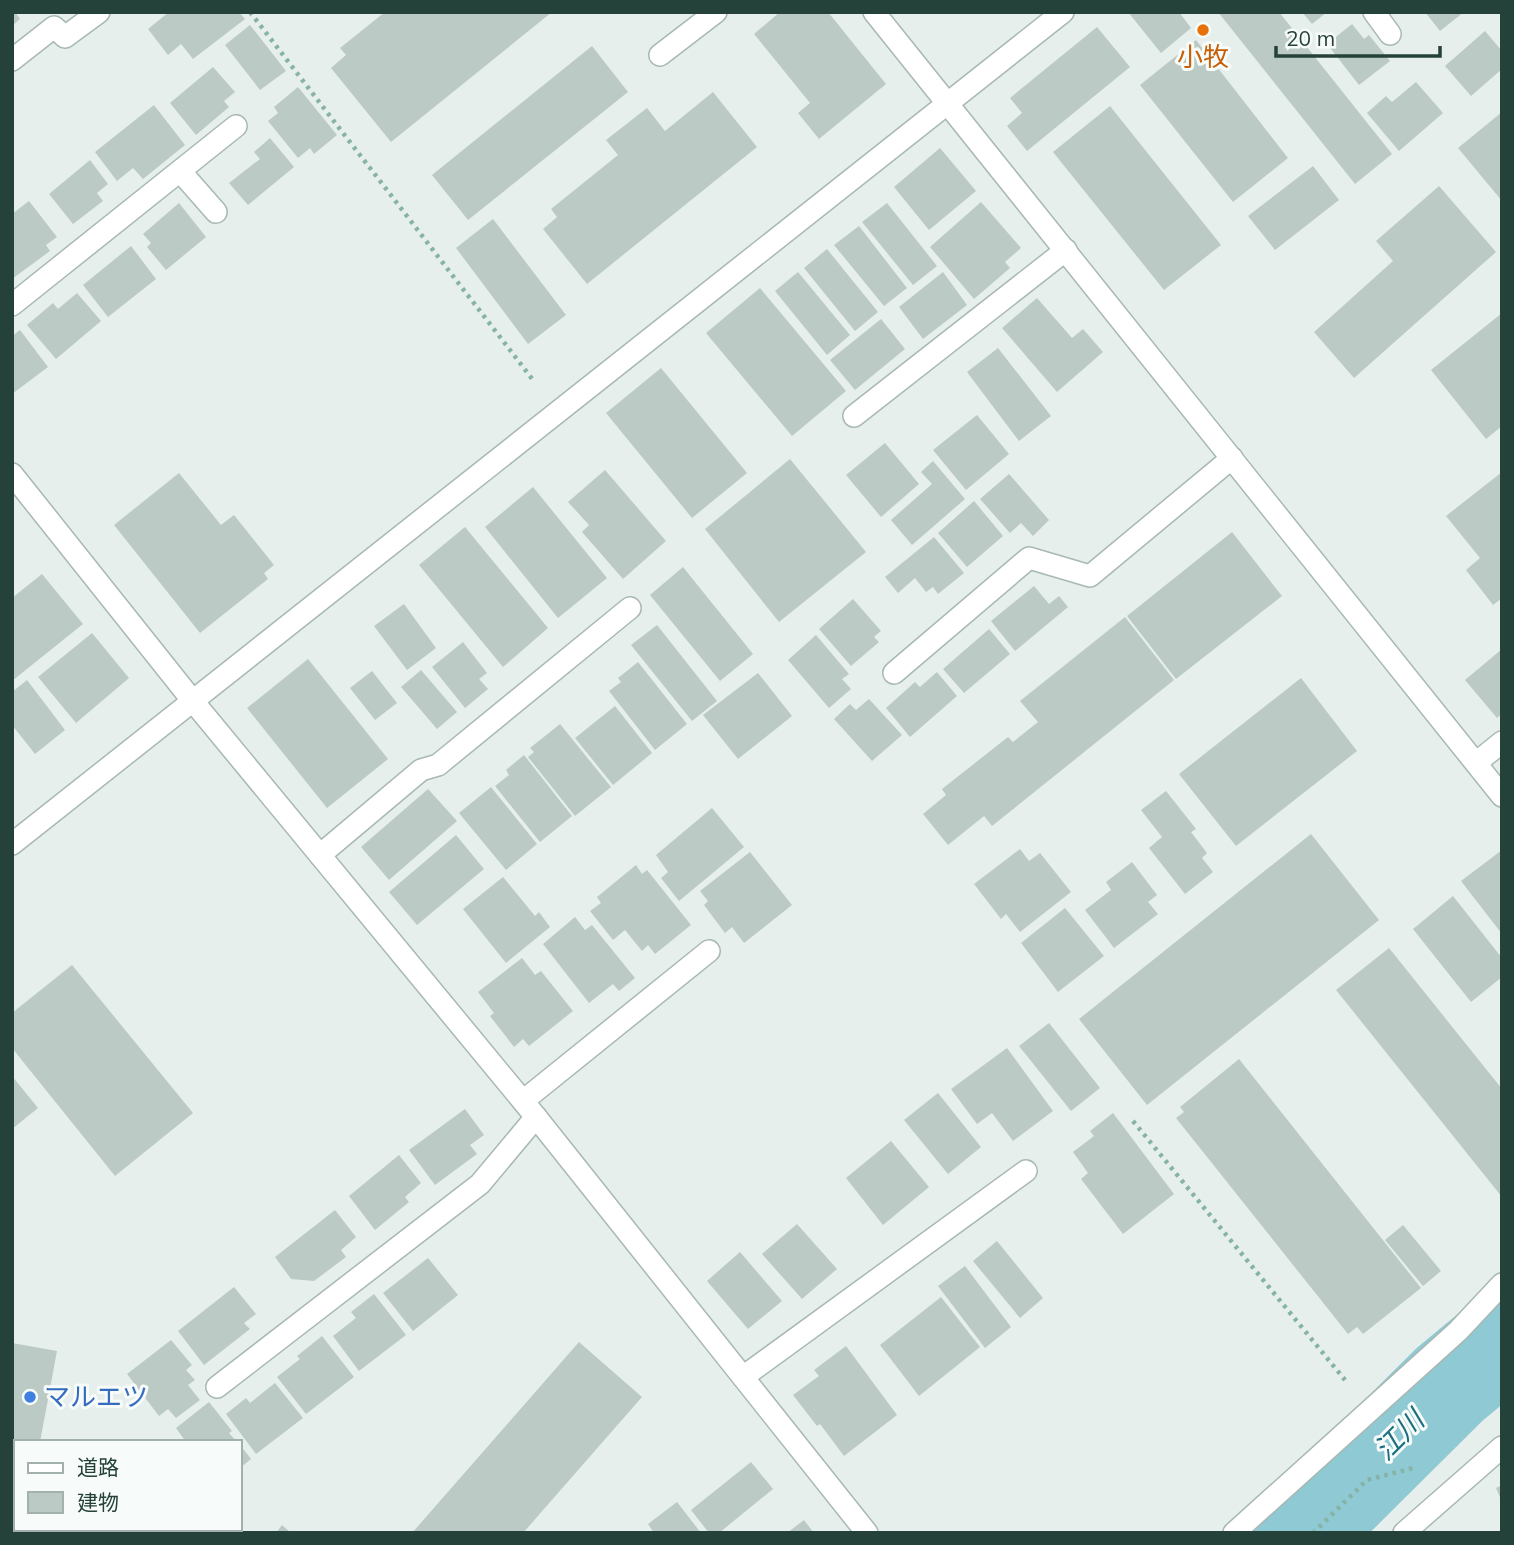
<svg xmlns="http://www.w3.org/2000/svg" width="1514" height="1545" viewBox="0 0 1514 1545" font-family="Mulish,'Noto Sans JP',sans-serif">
<rect width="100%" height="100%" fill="#e6efeb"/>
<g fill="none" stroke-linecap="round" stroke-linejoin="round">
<path stroke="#8ec9d4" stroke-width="98" d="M1300,1533L1450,1384L1502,1341"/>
</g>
<path fill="#bbcac4" d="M12,12H15L20,19L12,26Z
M169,12H239L245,19L193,59L181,44L168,55L148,29Z
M385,12H552L391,142L331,68L346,55L340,48Z
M780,12H828L886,84L819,139L798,113L810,103L754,34Z
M1128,12H1179L1191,28L1161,53Z
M1218,12H1279L1392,154L1355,184Z
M1302,12H1327L1312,24Z
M1425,12H1464L1440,31Z
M1352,24L1364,39L1369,35L1390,61L1359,85L1327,44Z
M250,25L286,71L260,90L225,45Z
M1097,27L1130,67L1027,151L1007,126L1022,113L1010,98Z
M1485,31L1502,51V69L1471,96L1445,66Z
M1196,40L1288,158L1233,202L1140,85Z
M592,46L628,92L468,220L432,175Z
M213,67L235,92L224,101L229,107L196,135L170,103Z
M1416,82L1443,113L1399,151L1367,113L1386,96L1392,102Z
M298,87L337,135L314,154L310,148L298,158L268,121L278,113L274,107Z
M713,92L757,147L587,284L543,229L557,217L551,209L618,155L606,140L647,108L665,131Z
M154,105L185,145L143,179L133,168L117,181L95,152Z
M1110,106L1221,245L1164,290L1053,152Z
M1502,112V201L1458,148Z
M270,138L294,167L248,205L229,183L260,159L254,152Z
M940,148L976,191L929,230L894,187Z
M90,160L108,184L97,193L103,201L73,224L49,194Z
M1313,166L1339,200L1275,250L1248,216Z
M1439,186L1496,252L1354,378L1314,332L1393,261L1376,241Z
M29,201L57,237L46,245L50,251L12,279V214Z
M981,202L1021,248L1005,262L1010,268L974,299L930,247Z
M179,203L206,237L166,270L147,247L151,243L143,234Z
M887,203L937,266L913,285L862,222Z
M493,219L566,315L528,344L456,248Z
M859,226L907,288L884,306L834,245Z
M131,246L156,279L108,317L83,285Z
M827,249L878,312L855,331L804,268Z
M798,272L850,335L827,355L775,291Z
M943,272L967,305L923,339L899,307Z
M760,288L846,391L792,436L706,333Z
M77,293L101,321L56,359L27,325L53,303L58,309Z
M1037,298L1072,338L1083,329L1103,352L1057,392L1002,328Z
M1502,313V426L1486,439L1431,370Z
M881,319L905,349L855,390L830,360Z
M20,330L48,367L12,394V336Z
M998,348L1051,416L1019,441L967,372Z
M661,368L747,473L692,518L606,413Z
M977,415L1009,454L966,490L933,450Z
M885,443L919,484L881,517L846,475Z
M790,459L866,552L779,622L705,529Z
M933,461L965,499L912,545L891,520L932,484L921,472Z
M605,470L666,541L623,579L582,532L589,525L568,502Z
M1502,472V598L1493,605L1466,570L1480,558L1446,516Z
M179,473L221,525L234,515L274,565L264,573L268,579L200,633L114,525Z
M1009,474L1049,520L1033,536L1021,523L1010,533L980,499Z
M533,487L607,578L558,618L485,527Z
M974,501L1003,536L967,567L938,533Z
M465,527L548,628L503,667L419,565Z
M1232,532L1282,596L1176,679L1127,616Z
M934,537L964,573L938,594L933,587L926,592L915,578L898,593L885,577Z
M683,567L753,654L720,681L650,595Z
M42,574L83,624L12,681V598Z
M1034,586L1049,604L1059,596L1068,607L1015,651L991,621Z
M853,599L881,631L874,637L879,642L851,666L819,629Z
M404,604L436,648L407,670L374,626Z
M1125,617L1174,680L992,826L984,816L948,845L923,814L946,795L942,789L1008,737L1013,742L1038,722L1020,701Z
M657,625L717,701L692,721L631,645Z
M989,629L1010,654L964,693L943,669Z
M92,633L129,678L76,723L38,677Z
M816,635L849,674L842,679L851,689L829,708L788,660Z
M463,642L487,673L479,679L488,689L465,708L432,667Z
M1502,649V714L1497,718L1465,680Z
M308,659L388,759L327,808L247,708Z
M638,662L687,724L655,750L609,691L621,682L618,678Z
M421,670L457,712L437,729L401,687Z
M372,671L397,703L375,720L350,688Z
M937,672L957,696L910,737L886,708L915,682L920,687Z
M758,673L792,716L738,759L703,715Z
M1301,678L1357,751L1236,846L1179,774Z
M27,680L65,730L35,754L12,725V692Z
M869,699L902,735L872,761L834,719L850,704L856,710Z
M615,706L652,753L613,785L575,738Z
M560,724L611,787L575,816L528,757L534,752L530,748Z
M524,755L572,816L540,842L495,786L509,775L506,770Z
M491,787L537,844L506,870L459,813Z
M428,789L457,821L389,880L361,847Z
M1166,791L1196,829L1191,832L1207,853L1202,858L1213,872L1185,894L1149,848L1162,837L1141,810Z
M712,808L744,847L679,901L661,878L668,872L656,855Z
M1311,834L1379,920L1147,1105L1079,1019Z
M456,835L484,869L417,925L389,892Z
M1020,849L1029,861L1040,853L1071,892L1020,932L1006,914L1001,919L974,884Z
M1502,850V934L1461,881Z
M750,852L792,905L744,943L732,927L725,933L704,905L708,901L700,891Z
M1132,862L1157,895L1148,902L1158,914L1114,948L1085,910L1111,890L1106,882Z
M636,865L642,874L647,870L691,925L655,954L648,945L642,951L625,930L613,940L590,911L601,903L597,897Z
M503,877L535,916L539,912L550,927L506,963L463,909Z
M1453,896L1502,958V977L1471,1002L1413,929Z
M1065,908L1104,956L1058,992L1021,943Z
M575,917L585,930L592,925L635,978L619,991L613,984L589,1003L543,944Z
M1389,948L1502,1089V1197L1336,990Z
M522,958L535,975L541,971L573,1011L529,1046L523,1039L514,1047L490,1016L494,1013L478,992Z
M72,965L193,1113L115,1176L12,1048V1013Z
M1049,1023L1100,1088L1071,1111L1019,1046Z
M1007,1048L1053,1111L1013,1141L992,1113L977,1124L951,1089Z
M1239,1059L1421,1288L1363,1334L1357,1327L1348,1334L1176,1118L1184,1112L1180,1107Z
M12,1076L38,1108L12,1129Z
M938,1093L981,1147L948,1174L904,1120Z
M465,1109L484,1135L470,1145L477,1154L435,1185L409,1150Z
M1113,1113L1174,1194L1123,1234L1081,1179L1088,1173L1073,1152L1094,1136L1090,1131Z
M891,1141L929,1187L883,1225L846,1178Z
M399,1155L421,1183L405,1197L409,1202L375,1230L349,1196Z
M335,1210L356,1237L341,1250L346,1257L314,1281L291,1279L275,1257Z
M797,1224L837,1269L802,1299L762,1254Z
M1403,1225L1441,1271L1423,1286L1385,1240Z
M997,1241L1043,1298L1020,1318L973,1261Z
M740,1252L782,1301L748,1329L707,1281Z
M428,1258L458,1295L413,1331L383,1293Z
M965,1266L1011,1327L985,1348L938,1286Z
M234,1287L256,1314L244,1323L250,1329L204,1365L178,1331Z
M374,1294L406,1335L359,1371L333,1336L356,1318L351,1312Z
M941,1297L980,1347L919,1396L880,1345Z
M322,1336L354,1377L306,1414L277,1377L300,1359L297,1356Z
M171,1340L192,1365L186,1370L195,1380L188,1385L200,1400L176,1418L168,1409L159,1416L127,1374Z
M579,1342L642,1397L523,1533H412Z
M12,1343L57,1351L40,1442H16V1529H24L23,1533H12Z
M846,1346L897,1415L844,1456L820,1424L817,1426L793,1395L819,1376L814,1370Z
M275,1383L303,1418L256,1454L226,1414L246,1398L250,1403Z
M209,1402L232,1431L229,1433L237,1442H186L176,1428Z
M240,1445L251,1459L240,1468Z
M751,1462L773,1489L719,1533H709L691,1510Z
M1502,1485V1502L1496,1488Z
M677,1502L701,1533H654L648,1524Z
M804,1520L814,1533H787Z
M282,1525L291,1533H276Z"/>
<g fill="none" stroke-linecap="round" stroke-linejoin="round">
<defs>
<path id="lane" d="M1374,12L1390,34
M660,55L716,12
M12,60L54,27L65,37L99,12
M180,171L216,212
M12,305L236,126
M854,416L1066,250
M894,673L1029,558L1090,576L1232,458
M1476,763L1502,742
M320,855L421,770L438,765L630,608
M523,1101L709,951
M743,1377L1026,1171
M217,1387L480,1184L536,1117"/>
<path id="street" d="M874,12L1502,796
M12,474L192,700L536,1117L867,1533
M12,844L1063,12
M1234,1533L1458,1331L1502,1284
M1404,1533L1502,1447"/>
</defs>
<use href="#lane" stroke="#a8b8b2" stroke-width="24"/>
<use href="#street" stroke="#a8b8b2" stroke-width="24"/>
<path stroke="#86b3a5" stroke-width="4.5" stroke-dasharray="3.5 5" stroke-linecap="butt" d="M250,12L533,380
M1133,1121L1345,1380
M1313,1533L1367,1480L1417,1467"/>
<use href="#lane" stroke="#fff" stroke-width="21"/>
<use href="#street" stroke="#fff" stroke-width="21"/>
</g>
<circle fill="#e8710a" stroke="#f7fbf9" stroke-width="2.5" cx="1203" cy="30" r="7"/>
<circle fill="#3f7fe0" stroke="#f7fbf9" stroke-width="2.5" cx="30" cy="1397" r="7"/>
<g text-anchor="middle" stroke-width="6" stroke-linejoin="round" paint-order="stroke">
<g font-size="26" fill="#c56008" stroke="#f7fbf9">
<text x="1203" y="66">小牧</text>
</g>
<g font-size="26" fill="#366cbe" stroke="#f7fbf9" text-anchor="start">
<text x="44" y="1406">マルエツ</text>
</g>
<g font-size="28" font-style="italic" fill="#1c6f80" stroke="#f7fbf9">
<text transform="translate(1399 1435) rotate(-45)" y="10">江川</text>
</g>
</g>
<rect width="1514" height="1545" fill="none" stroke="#24423a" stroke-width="28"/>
<rect x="14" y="1440" width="228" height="91" fill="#f7fbf9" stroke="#a3b1ad" stroke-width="2"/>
<rect x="28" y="1463" width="35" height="10" fill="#ffffff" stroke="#a3b1ad" stroke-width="2"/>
<text x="77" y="1475" font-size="21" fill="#24423a">道路</text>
<rect x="28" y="1492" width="35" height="21" fill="#bbcac4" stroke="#a3b1ad" stroke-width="2"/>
<text x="77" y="1510" font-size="21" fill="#24423a">建物</text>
<path d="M1276 46v10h164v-10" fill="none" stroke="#24423a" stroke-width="3.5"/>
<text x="1286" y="46" font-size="21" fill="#24423a" stroke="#f7fbf9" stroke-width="5" paint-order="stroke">20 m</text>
</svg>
